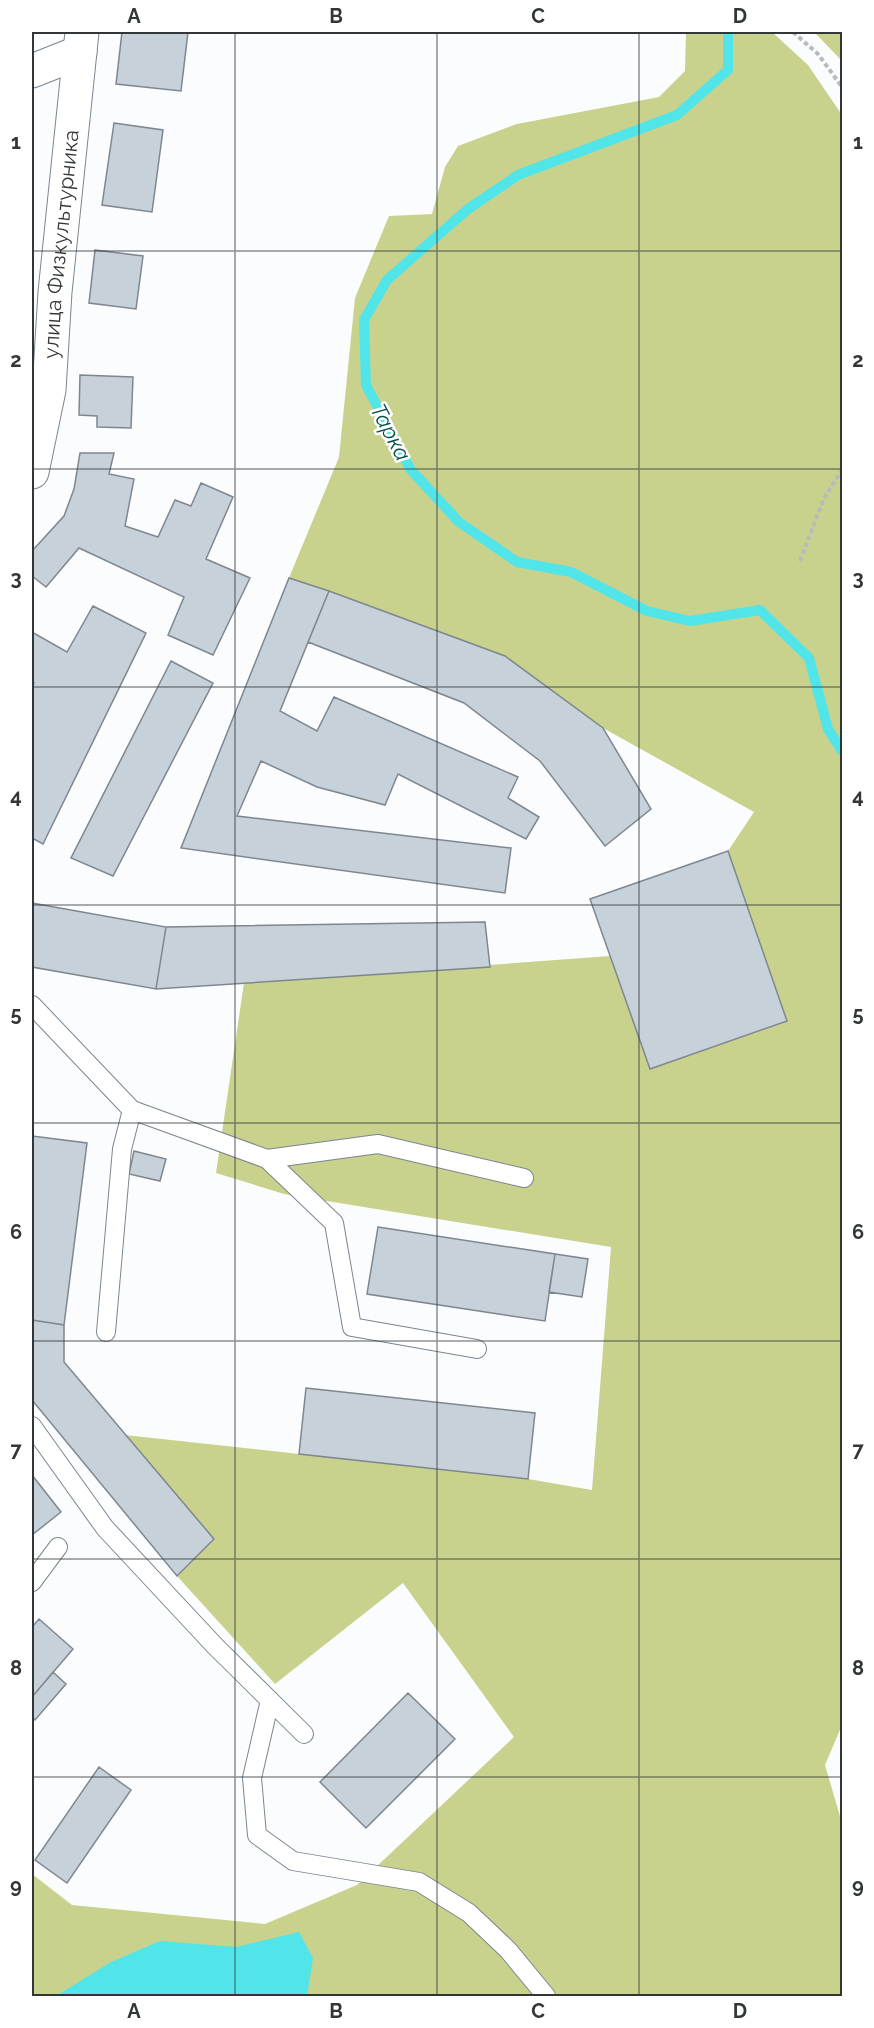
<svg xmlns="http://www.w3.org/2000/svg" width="874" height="2028" viewBox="0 0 874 2028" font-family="Raleway,sans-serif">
<rect width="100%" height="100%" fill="#fafcfe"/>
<path fill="#c8d28c" d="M686,32H772L808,65L842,115V1725L825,1765L842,1823V1996H32V1874L72,1905L265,1924L357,1885L514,1737L403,1583L275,1684L177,1576L214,1539L125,1435L528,1479L592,1490L611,1247L284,1194L216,1173L244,983L610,956L650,1069L787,1021L728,851L754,812L603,728L505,656L289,578L339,457L355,298L389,216L432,214L445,167L458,146L517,124L659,97L685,71Z
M813,32H842V61L817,35Z"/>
<path fill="#51e5ea" d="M299,1932L313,1958L307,1996H56L111,1962L160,1941L236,1947Z"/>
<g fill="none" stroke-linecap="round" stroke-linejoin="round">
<path stroke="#51e5ea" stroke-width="10" d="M728,32V70L677,115L518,175L468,209L387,280L364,320L366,385L411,470L459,522L517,562L571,572L647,611L690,621L760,610L809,658L828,729L842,751"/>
</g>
<path fill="#c7d1da" stroke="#7e878f" stroke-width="1.5" d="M122,32H188L181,91L116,84Z
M114,123L163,130L152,212L102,205Z
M95,250L143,256L136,309L89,303Z
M80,375L133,377L131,428L97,427V416L79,415Z
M80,453H114L109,474L134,479L125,526L158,537L175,500L191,506L201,483L233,497L206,559L250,578L213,655L168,635L184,597L79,548L46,587L32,576V551L64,516L74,489Z
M289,578L329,591L280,711L317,731L334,697L518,777L508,798L539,817L526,839L398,774L385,805L317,787L261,761L237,816L511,848L505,893L181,848Z
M329,591L505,656L603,728L651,809L605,846L540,761L464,703L308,642Z
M93,606L146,633L43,844L32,838V687L34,683L32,682V632L67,652Z
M171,661L213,683L113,876L71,858Z
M728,851L787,1021L650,1069L590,899Z
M32,903L166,927L156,989L32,967Z
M485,922L490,967L156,989L166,927Z
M32,1136L87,1143L64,1325L32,1320Z
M134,1151L166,1159L160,1181L129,1174Z
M378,1227L555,1254L545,1321L367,1294Z
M555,1254L588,1259L582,1297L549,1292Z
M32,1320L64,1325V1362L214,1539L177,1576L32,1400Z
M306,1388L535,1413L528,1479L299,1454Z
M32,1475L61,1512L32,1535Z
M39,1619L73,1649L32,1697V1627Z
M53,1672L66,1684L35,1720L32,1717V1697Z
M408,1693L455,1739L366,1828L320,1782Z
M99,1767L131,1790L67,1883L35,1860Z"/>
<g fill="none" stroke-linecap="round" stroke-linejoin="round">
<defs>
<path id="lane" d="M32,1005L132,1110L267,1159L378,1144L524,1178
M267,1159L334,1223L352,1327L477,1349
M106,1332L122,1149L132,1110
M32,1426L105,1528L215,1646L304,1734
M32,1582L58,1547
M270,1700L252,1778L257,1835L293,1861L419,1882L469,1913L508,1950L546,1996"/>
<path id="street" d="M32,71L80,52"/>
<g id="secondary">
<path id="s1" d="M32,472L49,390L55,292L82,32"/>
</g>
</defs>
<use href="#lane" stroke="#7c858e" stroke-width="20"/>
<use href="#street" stroke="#7c858e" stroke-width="35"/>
<use href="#secondary" stroke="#7c858e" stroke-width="35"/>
<path stroke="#b8babd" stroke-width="4" stroke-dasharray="4.5 3" stroke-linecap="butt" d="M793,32L818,54L842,87
M800,561L824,498L842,470"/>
<use href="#lane" stroke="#fff" stroke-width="18"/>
<use href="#street" stroke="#fff" stroke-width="33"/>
<use href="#secondary" stroke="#fff" stroke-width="33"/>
</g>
<path fill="none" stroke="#323639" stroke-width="1.5" stroke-opacity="0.55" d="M235,32V1996M437,32V1996M639,32V1996M32,251H842M32,469H842M32,687H842M32,905H842M32,1123H842M32,1341H842M32,1559H842M32,1777H842"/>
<g text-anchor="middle" stroke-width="5" stroke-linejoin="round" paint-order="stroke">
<g font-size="21" fill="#323639" stroke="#fff">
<text dy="7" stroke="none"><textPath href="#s1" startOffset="230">улица Физкультурника</textPath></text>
</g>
<g font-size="22" font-style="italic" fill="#0c4e50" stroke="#fff">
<text transform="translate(391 432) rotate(62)" y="8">Тарка</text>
</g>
</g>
<rect width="874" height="2028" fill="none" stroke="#ffffff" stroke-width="66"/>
<rect x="33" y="33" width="808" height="1962" fill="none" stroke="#323639" stroke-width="2"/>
<g font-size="20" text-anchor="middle" font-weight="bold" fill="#323639">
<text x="134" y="23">A</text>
<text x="336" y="23">B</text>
<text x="538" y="23">C</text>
<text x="740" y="23">D</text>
<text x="16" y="149">1</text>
<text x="858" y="149">1</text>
<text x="16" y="367">2</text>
<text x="858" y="367">2</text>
<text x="16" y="585">3</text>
<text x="858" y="585">3</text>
<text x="16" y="803">4</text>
<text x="858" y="803">4</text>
<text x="16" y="1021">5</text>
<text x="858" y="1021">5</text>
<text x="16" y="1239">6</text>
<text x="858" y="1239">6</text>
<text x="16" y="1457">7</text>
<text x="858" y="1457">7</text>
<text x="16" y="1675">8</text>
<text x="858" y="1675">8</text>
<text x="16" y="1893">9</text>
<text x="858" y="1893">9</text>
<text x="134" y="2018">A</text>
<text x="336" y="2018">B</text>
<text x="538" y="2018">C</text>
<text x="740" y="2018">D</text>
</g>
</svg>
